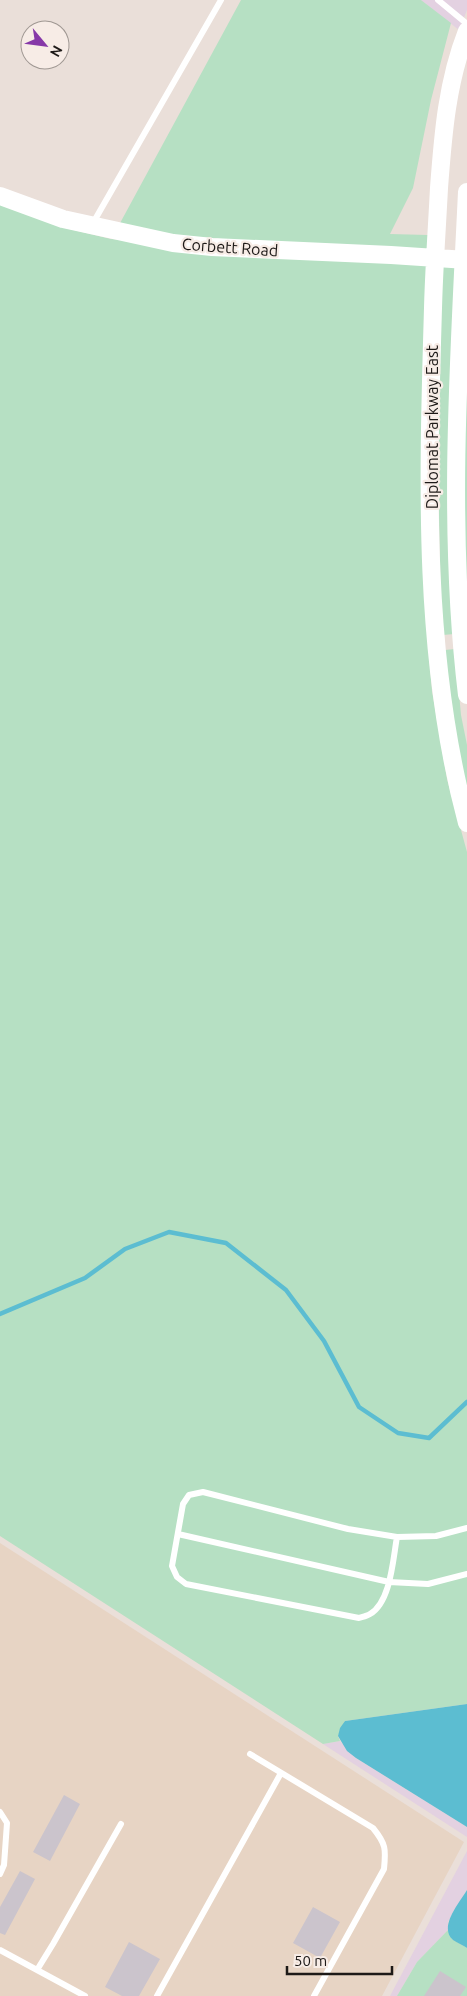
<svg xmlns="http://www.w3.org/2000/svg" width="467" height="1996" viewBox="0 0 467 1996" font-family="Ubuntu,sans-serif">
<rect width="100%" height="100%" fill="#eadfd9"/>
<path fill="#e3d1e1" d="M421,0H467V10L459,30Z
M340,1741L356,1758L467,1827V1837L323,1744Z
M467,1851V1890L448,1922V1930L417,1962L397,1996H390Z"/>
<path fill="#e7d4c4" d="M0,1543L464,1842L382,1996H0Z"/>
<path fill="#b6e0c3" d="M241,0H421L451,23L431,100L413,188L390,234L428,235L427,250L282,244L174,235L119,225Z
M0,204L61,227L111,239L427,265L425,606L432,691L439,731L447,779L467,852V1704L345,1721L338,1736L340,1741L323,1744L0,1536Z
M442,266L456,267C447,389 446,512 454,634L443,635L441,607L437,424Z
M467,342V606C462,518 464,430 467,342Z
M455,649L461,715L467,745V793L454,730L445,650Z
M448,1930L452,1939L467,1948V1996H397L417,1962Z"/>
<path fill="#5cbdd1" d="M467,1704V1827L356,1758L347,1751L338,1736L340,1728L345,1721Z
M467,1890V1948C463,1945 457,1943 453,1940C438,1927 460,1902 467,1890Z"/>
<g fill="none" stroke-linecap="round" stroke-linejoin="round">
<path stroke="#5cbdd1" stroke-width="4.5" d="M0,1314L85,1278L125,1249L169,1232L226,1243L286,1290L324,1341L359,1407L398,1433L429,1438L467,1402"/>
</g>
<path fill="#cbc4cc" d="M64,1795L80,1804L50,1861L33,1852Z
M20,1871L35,1879L5,1935L0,1933V1907Z
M313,1907L340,1922L320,1958L293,1943Z
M129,1942L160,1959L139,1996H122L105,1987Z
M440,1971L466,1987L460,1996H424Z"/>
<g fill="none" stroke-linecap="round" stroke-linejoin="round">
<path stroke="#fff" stroke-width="6" d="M438,0L467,24
M93,223L221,0
M178,1534L389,1582L428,1584L467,1574
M397,1537C393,1558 391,1602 370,1614C367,1616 362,1617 359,1618L186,1584L177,1577L172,1566L183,1504L189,1495L203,1492L348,1529L397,1537L436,1536L467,1528
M250,1754L373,1828C386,1844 386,1849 384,1869L314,1996
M0,1812L7,1823L4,1865L0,1874
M0,1950L85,1996
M37,1970L53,1944L121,1824
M157,1996L281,1773"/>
<path stroke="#fff" stroke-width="18" d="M467,31C447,82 443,134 439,188C437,228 434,268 433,308C428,480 422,656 467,823
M467,192C459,360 447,528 467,695
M0,196L63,219L173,243L212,247L391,255L467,260"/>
</g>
<g text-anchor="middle" stroke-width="4.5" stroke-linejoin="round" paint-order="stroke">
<g font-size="16" fill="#1d1917" stroke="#f7ece6">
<text transform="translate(230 247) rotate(4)" y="6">Corbett Road</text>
<text transform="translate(432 427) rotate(-90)" y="6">Diplomat Parkway East</text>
</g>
</g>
<g transform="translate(45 45) rotate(119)"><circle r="24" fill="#f7ece6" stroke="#a09893"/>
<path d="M0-4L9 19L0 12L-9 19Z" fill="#8638a8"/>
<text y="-8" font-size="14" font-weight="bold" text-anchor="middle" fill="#1d1917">N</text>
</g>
<path d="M287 1966v8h105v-8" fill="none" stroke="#1d1917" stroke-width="2.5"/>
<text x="294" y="1966" font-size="15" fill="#1d1917" stroke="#f7ece6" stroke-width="4" paint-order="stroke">50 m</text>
</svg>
